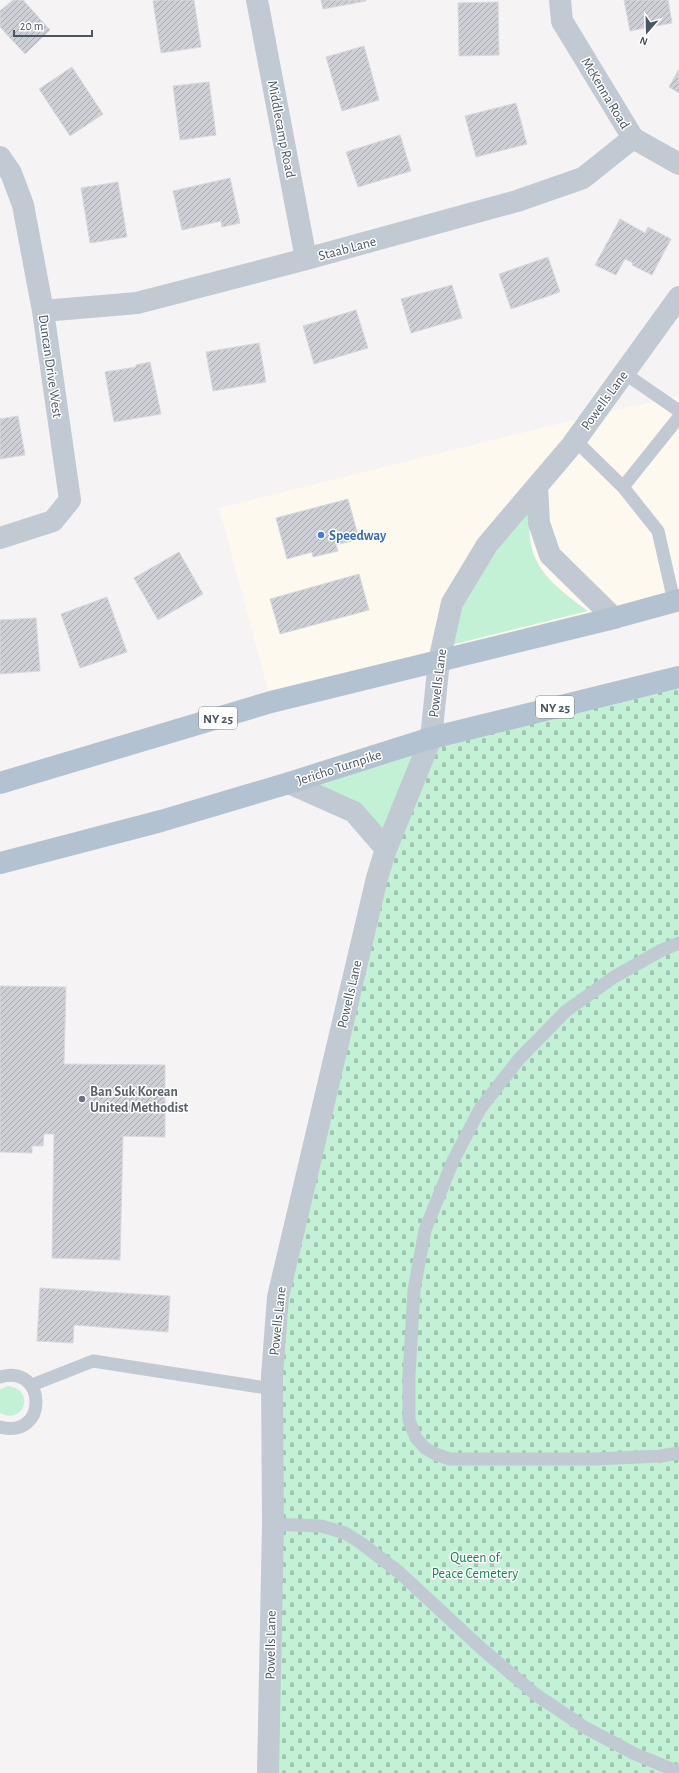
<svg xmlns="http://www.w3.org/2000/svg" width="679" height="1773" viewBox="0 0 679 1773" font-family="'Alegreya Sans',sans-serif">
<defs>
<pattern id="cemetery-stones" width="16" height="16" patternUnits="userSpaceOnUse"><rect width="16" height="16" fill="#c3f1d5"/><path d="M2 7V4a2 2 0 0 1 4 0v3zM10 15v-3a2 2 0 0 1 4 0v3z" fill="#a0c6b0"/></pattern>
<pattern id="building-hatch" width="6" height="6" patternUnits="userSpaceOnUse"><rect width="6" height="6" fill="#cdcfd5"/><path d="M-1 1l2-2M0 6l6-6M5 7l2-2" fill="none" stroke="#a8abb0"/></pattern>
</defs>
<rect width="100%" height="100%" fill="#f5f3f3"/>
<path fill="#fdf9ef" d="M679,396V600L271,702L219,508L593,415Z"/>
<path fill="#c3f1d5" d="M529,511C529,522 529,534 531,545C537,575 565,594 588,611L451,645L462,604L491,557Z
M422,747L383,838L300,784Z
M8,1386C36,1389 24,1426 0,1413V1389Z"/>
<path fill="url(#cemetery-stones)" d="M679,677V1773H268L272,1376L377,878L431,738Z"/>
<path fill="url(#building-hatch)" stroke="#d7d9de" d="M13,0H23L50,30L25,54L0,27V11Z
M161,0H194L201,47L161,53L153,1Z
M321,0H366V1L323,9Z
M624,0H668L672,23L630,31Z
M498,2L499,55L459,56L458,3Z
M364,46L379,100L342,111L326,57Z
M72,67L103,114L70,136L39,89Z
M679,69V93L669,87Z
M209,82L216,135L180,140L173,86Z
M516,103L527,144L476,157L465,116Z
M400,135L411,171L358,187L346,152Z
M230,178L240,223L222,227L221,221L182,230L173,191Z
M118,182L127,237L90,243L81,188Z
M620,219L645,233L648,227L671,239L652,275L632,265L633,263L625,259L616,275L595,265Z
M548,257L560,292L511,309L499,274Z
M452,285L462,318L411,333L401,299Z
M356,310L368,348L314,364L303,326Z
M259,343L266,382L213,391L206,352Z
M150,362L161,414L114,422L105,372L136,367V365Z
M18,416L25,455L0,459V419Z
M348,499L359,539L336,545L338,551L313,557L312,552L287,559L276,518Z
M179,552L203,594L158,620L134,578Z
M359,574L369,610L280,634L270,599Z
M107,597L127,652L80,668L61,614Z
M36,618L40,671L0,674V620Z
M0,986L66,987L64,1064L165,1065V1137L123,1136L120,1260L52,1258L54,1134H44L43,1146H32V1153L0,1152Z
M40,1288L170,1296L168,1332L74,1325L73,1343L37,1341Z"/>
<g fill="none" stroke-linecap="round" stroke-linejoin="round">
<path stroke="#c1cad2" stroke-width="13" d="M624,373L679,411
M575,440L623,487L658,531L674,601
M623,487L679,417
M679,943L662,950L614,977L566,1011L519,1059L480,1109L453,1161L425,1230L414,1290L409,1376V1420L416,1438L425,1448L435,1454L450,1459H595L661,1456L679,1453
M0,1377C47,1363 49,1440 0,1427
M32,1385L93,1361L273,1389
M273,1524L321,1526L345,1533L361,1543L400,1573L482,1649L535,1694L584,1727L635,1754L679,1772"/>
<path stroke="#c1cad2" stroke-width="22" d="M257,0L306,259
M560,0L562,21L633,138L679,164
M0,157L11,173L23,205L43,311L70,500L53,521L0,538
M43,311L137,303L306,259L517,201L583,178L633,138"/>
<path stroke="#c1cad2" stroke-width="22" d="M537,486L539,523L550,555L614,618
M289,783L354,812L386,849
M268,1773L273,1524L272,1376L278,1297L377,878L386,849L431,738L439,661L452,603L487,545L572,445L679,297"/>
<path stroke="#b3c2d1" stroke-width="22" d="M0,783L271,702L614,618L679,600
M0,863L161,821L289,783L431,738L679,677"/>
</g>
<circle fill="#3f7fe0" stroke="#fff" stroke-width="1.5" cx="321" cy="535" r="4"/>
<circle fill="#6b7280" stroke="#fff" stroke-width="1.5" cx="82" cy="1099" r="4"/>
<g text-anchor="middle" stroke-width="3" stroke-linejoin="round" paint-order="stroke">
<g fill="#fff" stroke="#808990" stroke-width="1">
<rect x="536" y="696" width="38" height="22" rx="3"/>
<rect x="199" y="707" width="38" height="22" rx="3"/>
</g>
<g font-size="13" font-weight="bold" fill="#4a5661">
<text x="555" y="712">NY 25</text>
<text x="218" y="723">NY 25</text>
</g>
<g font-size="14" fill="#4a5661" stroke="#fff">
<text transform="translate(606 93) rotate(59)" y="5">McKenna Road</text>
<text transform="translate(282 129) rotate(79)" y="5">Middlecamp Road</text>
<text transform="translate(347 248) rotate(-15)" y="5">Staab Lane</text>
<text transform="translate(51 366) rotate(82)" y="5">Duncan Drive West</text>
<text transform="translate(604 400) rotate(-54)" y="5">Powells Lane</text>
<text transform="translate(437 683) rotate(-83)" y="5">Powells Lane</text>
<text transform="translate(339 767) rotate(-18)" y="5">Jericho Turnpike</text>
<text transform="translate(349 994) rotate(-77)" y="5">Powells Lane</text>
<text transform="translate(277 1321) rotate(-84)" y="5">Powells Lane</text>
<text transform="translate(270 1645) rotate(-89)" y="5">Powells Lane</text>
</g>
<g font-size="14" font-weight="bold" fill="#366cbe" stroke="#fff" text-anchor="start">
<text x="329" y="540">Speedway</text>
</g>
<g font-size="14" font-weight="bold" fill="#5b616d" stroke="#fff" text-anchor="start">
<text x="90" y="1096">Ban Suk Korean<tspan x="90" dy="16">United Methodist</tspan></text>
</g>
<g font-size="14" fill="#17864f" stroke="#fff">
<text x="475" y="1562">Queen of<tspan x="475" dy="16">Peace Cemetery</tspan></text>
</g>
</g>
<g transform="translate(647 32) rotate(200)" stroke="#ffffff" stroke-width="3" paint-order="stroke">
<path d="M0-3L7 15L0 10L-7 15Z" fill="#4a5661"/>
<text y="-6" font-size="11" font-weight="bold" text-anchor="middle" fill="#4a5661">N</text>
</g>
<path d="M14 30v6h78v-6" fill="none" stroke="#4a5661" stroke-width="2"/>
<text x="20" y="30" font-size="12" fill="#4a5661" stroke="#ffffff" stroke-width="3" paint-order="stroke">20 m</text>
</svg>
